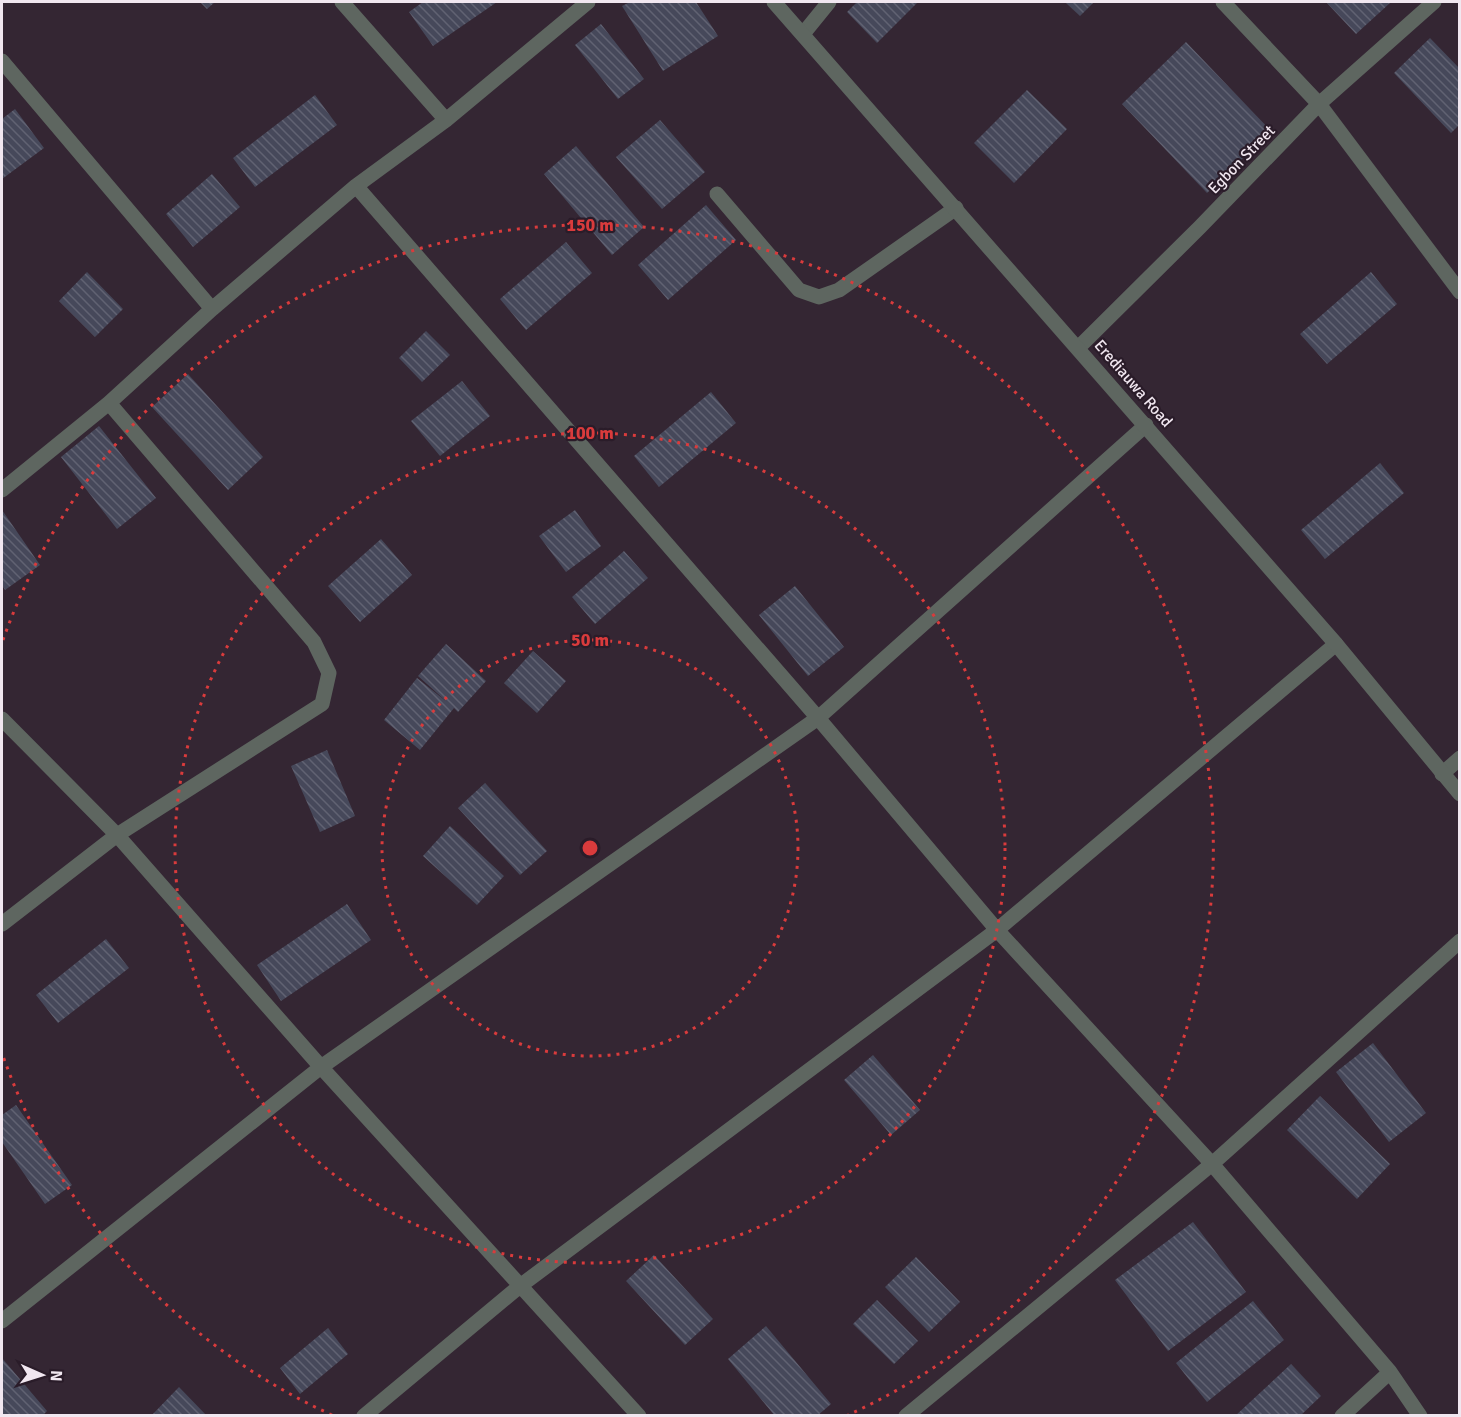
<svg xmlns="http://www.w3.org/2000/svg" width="1461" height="1417" viewBox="0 0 1461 1417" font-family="Signika,sans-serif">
<defs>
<pattern id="building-back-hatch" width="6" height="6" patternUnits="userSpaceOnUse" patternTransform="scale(1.5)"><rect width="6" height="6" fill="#46485a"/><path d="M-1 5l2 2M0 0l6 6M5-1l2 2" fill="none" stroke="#616272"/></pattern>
</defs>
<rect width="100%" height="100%" fill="#342633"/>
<path fill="url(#building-back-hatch)" d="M200,2H215L207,9Z
M423,2H497L433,46L409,12Z
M630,2H696L718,36L663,71L622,6Z
M857,2H918L877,43L847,12Z
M1065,2H1094L1080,16Z
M1326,2H1388L1390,3L1356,34Z
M601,24L644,79L618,99L575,45Z
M1430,38L1460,69V124L1451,133L1394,73Z
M1186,42L1271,131L1207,193L1122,104Z
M1027,90L1067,129L1014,183L974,143Z
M315,95L337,125L255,187L233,158Z
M15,109L44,148L2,179V119Z
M660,120L705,172L662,209L616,157Z
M576,146L644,227L612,255L544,174Z
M212,174L240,207L193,247L166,214Z
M706,205L736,240L668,300L638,265Z
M566,242L592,273L526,330L500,299Z
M87,272L123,309L95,337L59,301Z
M1371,272L1397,304L1327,364L1300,334Z
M426,331L450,355L422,382L399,358Z
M188,374L263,457L228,490L152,407Z
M462,381L490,416L440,456L411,421Z
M711,392L736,423L659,487L634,456Z
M99,426L156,498L117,529L61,457Z
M1380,463L1404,493L1325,559L1301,530Z
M2,510L40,565L5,590L2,585Z
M575,510L601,546L566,572L539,536Z
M381,539L412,575L360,622L328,586Z
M624,551L648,578L595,624L572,597Z
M795,586L844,647L808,676L759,615Z
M446,644L486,681L458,712L454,708L420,750L384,720L417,678L447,702L418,676Z
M533,651L566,681L537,713L504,683Z
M327,750L355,816L320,832L291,766Z
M485,783L547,851L520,875L458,808Z
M450,826L504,876L477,905L423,856Z
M347,904L371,940L281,1001L257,965Z
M106,939L129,968L58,1023L36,995Z
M1373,1043L1426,1113L1389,1142L1336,1072Z
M873,1055L920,1110L891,1135L844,1080Z
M1320,1096L1390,1164L1357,1199L1287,1130Z
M16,1105L72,1185L45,1204L2,1142V1115Z
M1193,1222L1246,1292L1168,1351L1115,1280Z
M654,1255L713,1319L685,1345L626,1281Z
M916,1257L960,1302L929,1332L885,1287Z
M877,1300L918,1341L894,1364L853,1324Z
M1253,1301L1284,1340L1207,1402L1176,1363Z
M766,1326L831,1404L817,1416H775L728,1359Z
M328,1328L348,1354L300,1394L280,1368Z
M2,1358L47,1411L42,1416H2Z
M1291,1364L1321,1396L1300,1416H1235Z
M179,1387L207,1416H151Z"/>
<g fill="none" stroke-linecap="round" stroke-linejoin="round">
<path stroke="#5e6660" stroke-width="15" d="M717,194L799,290L819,297L839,290L956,208"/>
<path stroke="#5e6660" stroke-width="15" d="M342,2L446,120
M1223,2L1319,104L1460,292
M803,34L829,2
M2,61L212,309
M356,186L818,718L997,930L1212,1164L1390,1372L1420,1416
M1078,348L1200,227L1319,104L1434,2
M2,490L109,403L212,309L356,186L446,120L588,2
M2,719L117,835L321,1067L639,1416
M1442,774L1460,758
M2,924L117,835L322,704L329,673L314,642L109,403
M2,1321L321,1067L818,718L1146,425
M364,1416L520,1286L997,930L1336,644
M906,1416L1212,1164L1460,941
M1342,1416L1390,1372"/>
<path stroke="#5e6660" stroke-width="15" d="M774,2L1336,644L1460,794"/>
</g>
<g fill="none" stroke="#d93b3c" stroke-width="3" stroke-dasharray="3 6">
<circle cx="590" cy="848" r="208"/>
<circle cx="590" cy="848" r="415"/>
<path d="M332 1415A623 623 0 0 1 3 1056M3 640A623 623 0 1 1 848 1415"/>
</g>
<g text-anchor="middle" stroke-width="4.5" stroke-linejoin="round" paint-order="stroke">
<g font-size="16" fill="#f1e7f0" stroke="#2a1c29">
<text transform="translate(1241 159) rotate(-46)" y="6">Egbon Street</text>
<text transform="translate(1134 383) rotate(49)" y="6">Erediauwa Road</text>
</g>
</g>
<circle cx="590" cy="848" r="9" fill="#d93b3c" stroke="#2a1c29" stroke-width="3"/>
<g font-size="18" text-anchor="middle" font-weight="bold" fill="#d93b3c" stroke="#2a1c29" stroke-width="4.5" stroke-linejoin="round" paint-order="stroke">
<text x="590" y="231">150 m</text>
<text x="590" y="439">100 m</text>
<text x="590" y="646">50 m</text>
</g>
<rect width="1461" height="1417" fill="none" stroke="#f1e7f0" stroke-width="6"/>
<g transform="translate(42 1375) rotate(93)" stroke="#2a1c29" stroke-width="4.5" paint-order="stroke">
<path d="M0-4.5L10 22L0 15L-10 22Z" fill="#f1e7f0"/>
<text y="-9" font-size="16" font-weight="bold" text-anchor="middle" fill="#f1e7f0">N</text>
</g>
</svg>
